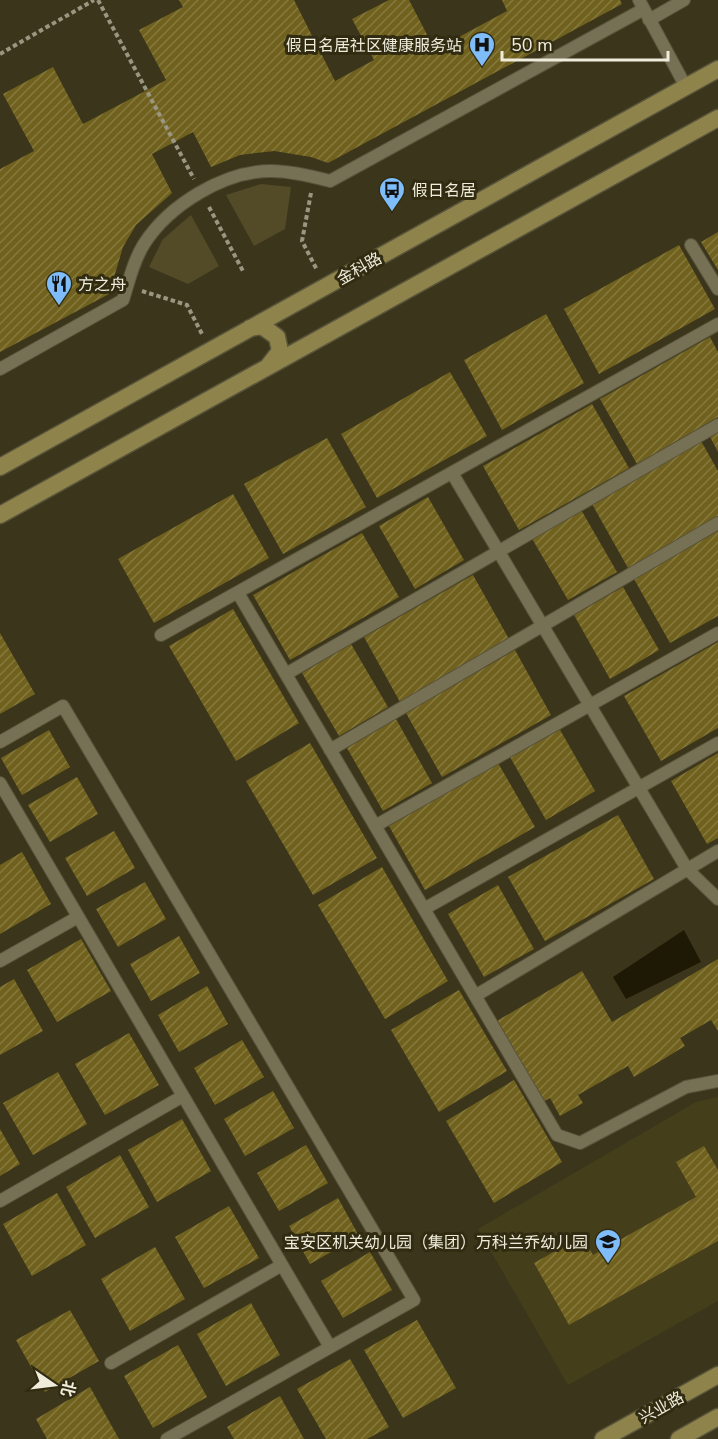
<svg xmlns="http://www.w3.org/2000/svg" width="718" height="1439" viewBox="0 0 718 1439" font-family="'Nunito Sans','Noto Sans SC',sans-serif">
<defs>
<pattern id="building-hatch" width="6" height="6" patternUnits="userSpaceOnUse" patternTransform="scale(1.5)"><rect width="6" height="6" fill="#70621e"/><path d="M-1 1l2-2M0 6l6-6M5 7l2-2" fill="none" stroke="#85793e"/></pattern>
</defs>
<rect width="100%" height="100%" fill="#3b361b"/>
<path fill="#453e1b" d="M718,1097V1301L568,1385L478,1229L696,1102Z"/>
<path fill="#534b28" d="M261,184L291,187L285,229L254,246L226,195Z
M191,215L219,266L188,284L149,267L163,239Z"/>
<path fill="#1e1905" d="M684,930L701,962L626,999L613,977Z"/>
<path fill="url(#building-hatch)" d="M179,0H294L335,81L374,60L352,19L389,0H409L435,50L507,11L502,0H620L622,4L328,163L311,157L274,151L240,155L211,167L193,132L152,154L172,193L136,225L123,247L109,294L0,352V169L34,151L3,94L53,67L83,124L166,80L139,30L183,7Z
M718,232V270L701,242Z
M679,245L715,309L599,374L564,309Z
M546,314L584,383L502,430L464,360Z
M710,337L718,352V417L637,464L600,399Z
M450,372L487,436L377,498L341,434Z
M592,404L629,468L519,530L483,466Z
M718,430V452L709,435Z
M327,438L366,507L283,554L244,484Z
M701,441L718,471V516L628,568L592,504Z
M233,494L269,558L154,623L118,559Z
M428,497L464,560L415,589L379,526Z
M580,508L617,572L568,600L531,537Z
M718,531V616L670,643L634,579Z
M362,533L399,597L290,660L253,595Z
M473,575L509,639L400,702L364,637Z
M623,587L659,650L610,679L574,615Z
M233,609L299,723L236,761L169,646Z
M0,633L35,694L0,714Z
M718,642V728L661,761L624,696Z
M351,644L388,707L339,736L302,673Z
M515,650L551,715L442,777L406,713Z
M396,719L432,783L383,811L347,748Z
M559,728L595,791L546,820L510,757Z
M49,730L70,767L22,795L1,758Z
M310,743L377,858L313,895L246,781Z
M718,753V838L707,844L671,781Z
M498,763L535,827L425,890L389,826Z
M77,777L98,814L50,842L28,805Z
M618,815L654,879L545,941L508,877Z
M114,831L135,868L87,896L65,858Z
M22,852L51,904L0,934V865Z
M382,867L448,981L385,1019L318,905Z
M145,882L166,919L118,947L96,909Z
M498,885L534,949L484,977L448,914Z
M179,936L200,973L151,1001L130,964Z
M81,939L111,991L57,1022L27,970Z
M718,959V1031L711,1020L680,1038L685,1046L634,1077L628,1066L578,1095L583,1103L560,1116L550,1098L543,1102L495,1022L582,971L612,1022Z
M14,979L43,1031L0,1055V987Z
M207,986L228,1024L179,1052L158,1015Z
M459,990L507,1071L439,1112L391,1030Z
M129,1033L159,1085L105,1115L75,1064Z
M242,1040L264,1077L215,1105L194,1068Z
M58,1072L87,1124L33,1155L3,1103Z
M514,1080L562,1162L494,1203L446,1121Z
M273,1091L294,1128L245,1156L224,1119Z
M182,1119L211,1171L157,1202L128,1150Z
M0,1129L20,1164L0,1176Z
M306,1145L328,1183L279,1211L257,1173Z
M704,1146L718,1170V1241L569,1325L534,1263L582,1236L593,1255L696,1197L676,1162Z
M120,1155L149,1207L95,1238L66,1187Z
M57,1193L86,1245L32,1276L3,1224Z
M338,1198L359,1236L310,1264L289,1226Z
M229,1206L259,1258L204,1288L175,1237Z
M155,1247L185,1299L130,1331L101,1279Z
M370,1252L392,1290L343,1318L321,1281Z
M251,1303L280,1355L226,1386L197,1334Z
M70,1310L99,1361L45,1392L16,1340Z
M417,1320L456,1388L403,1418L364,1350Z
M178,1345L207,1397L153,1428L124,1376Z
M350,1359L389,1427L367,1439H326L297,1389Z
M90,1387L119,1439H47L36,1419Z
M280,1396L304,1439H234L227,1427Z"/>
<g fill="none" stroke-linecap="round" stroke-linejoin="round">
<defs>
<path id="service" d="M639,0L686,87
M649,20L684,0
M691,245L718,289
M0,369L123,300C129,281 133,262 144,244C169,205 224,171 271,171C291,171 311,176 330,181L644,9
M452,473L687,869L718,899
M238,593L557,1135L580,1143L686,1087L718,1081
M161,635L718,324
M286,674L718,425
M0,742L63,706L414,1300L167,1439
M330,750L718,523
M0,783L330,1347
M375,826L718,633
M424,909L718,743
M0,961L78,917
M475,996L718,851
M0,1201L183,1096
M111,1363L282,1265"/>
<path id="secondary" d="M250,328L262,326L277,337L280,351L269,365
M0,467L718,69
M0,515L718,118
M603,1439L718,1375
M679,1439L718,1417"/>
</defs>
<use href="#service" stroke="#58533b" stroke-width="14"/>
<use href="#secondary" stroke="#58533b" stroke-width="19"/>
<path stroke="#9a9681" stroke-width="4" stroke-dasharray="4.5 3" stroke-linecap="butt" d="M98,0L194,179
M0,54L94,0
M311,193L302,241L317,270
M209,207L244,273
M142,291L187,305L202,334"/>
<use href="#service" stroke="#767154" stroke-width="12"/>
<use href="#secondary" stroke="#8e834a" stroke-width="16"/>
</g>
<defs>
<symbol id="hospital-pin" viewBox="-11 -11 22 30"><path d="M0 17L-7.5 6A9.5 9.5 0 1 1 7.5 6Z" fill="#7ebdf9" stroke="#312c11"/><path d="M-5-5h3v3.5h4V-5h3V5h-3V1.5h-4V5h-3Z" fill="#111"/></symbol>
<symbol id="bus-pin" viewBox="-11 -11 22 30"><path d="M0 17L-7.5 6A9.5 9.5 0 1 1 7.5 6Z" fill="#7ebdf9" stroke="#312c11"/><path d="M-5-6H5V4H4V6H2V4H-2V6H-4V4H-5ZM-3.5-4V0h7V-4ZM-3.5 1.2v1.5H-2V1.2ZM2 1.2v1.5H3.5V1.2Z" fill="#111"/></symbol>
<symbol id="restaurant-pin" viewBox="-11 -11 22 30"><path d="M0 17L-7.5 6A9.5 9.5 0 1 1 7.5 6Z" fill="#7ebdf9" stroke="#312c11"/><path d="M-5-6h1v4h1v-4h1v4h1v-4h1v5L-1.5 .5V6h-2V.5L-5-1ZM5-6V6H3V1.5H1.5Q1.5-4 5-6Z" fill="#111"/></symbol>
<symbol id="school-pin" viewBox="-11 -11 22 30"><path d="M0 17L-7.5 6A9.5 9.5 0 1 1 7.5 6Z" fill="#7ebdf9" stroke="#312c11"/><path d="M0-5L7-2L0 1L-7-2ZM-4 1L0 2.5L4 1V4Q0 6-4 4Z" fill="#111"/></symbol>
</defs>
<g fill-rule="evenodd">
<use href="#hospital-pin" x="467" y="30" width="30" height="40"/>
<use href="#bus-pin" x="377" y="175" width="30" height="40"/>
<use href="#restaurant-pin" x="44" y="269" width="30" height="40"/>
<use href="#school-pin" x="593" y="1227" width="30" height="40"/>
</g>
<g text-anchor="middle" stroke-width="6" stroke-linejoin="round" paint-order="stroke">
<g font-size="16" fill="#efecdc" stroke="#312c11" text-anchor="end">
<text x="462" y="51">假日名居社区健康服务站</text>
<text x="412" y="196" text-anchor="start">假日名居</text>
<text x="78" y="290" text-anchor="start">方之舟</text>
<text x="588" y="1248">宝安区机关幼儿园（集团）万科兰乔幼儿园</text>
</g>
<g font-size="16" fill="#efecdc" stroke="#312c11">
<text transform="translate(359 268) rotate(-29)" y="6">金科路</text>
<text transform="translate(661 1407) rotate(-29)" y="6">兴业路</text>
</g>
</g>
<g transform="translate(54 1385) rotate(104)" stroke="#312c11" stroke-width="4.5" paint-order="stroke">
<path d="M0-4.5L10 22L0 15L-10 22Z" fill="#efecdc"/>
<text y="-9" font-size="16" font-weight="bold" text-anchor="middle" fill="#efecdc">北</text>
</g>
<path d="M502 51v9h166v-9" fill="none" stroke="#efecdc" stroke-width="3"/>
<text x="511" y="51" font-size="18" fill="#efecdc" stroke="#312c11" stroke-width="4.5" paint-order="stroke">50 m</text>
</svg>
